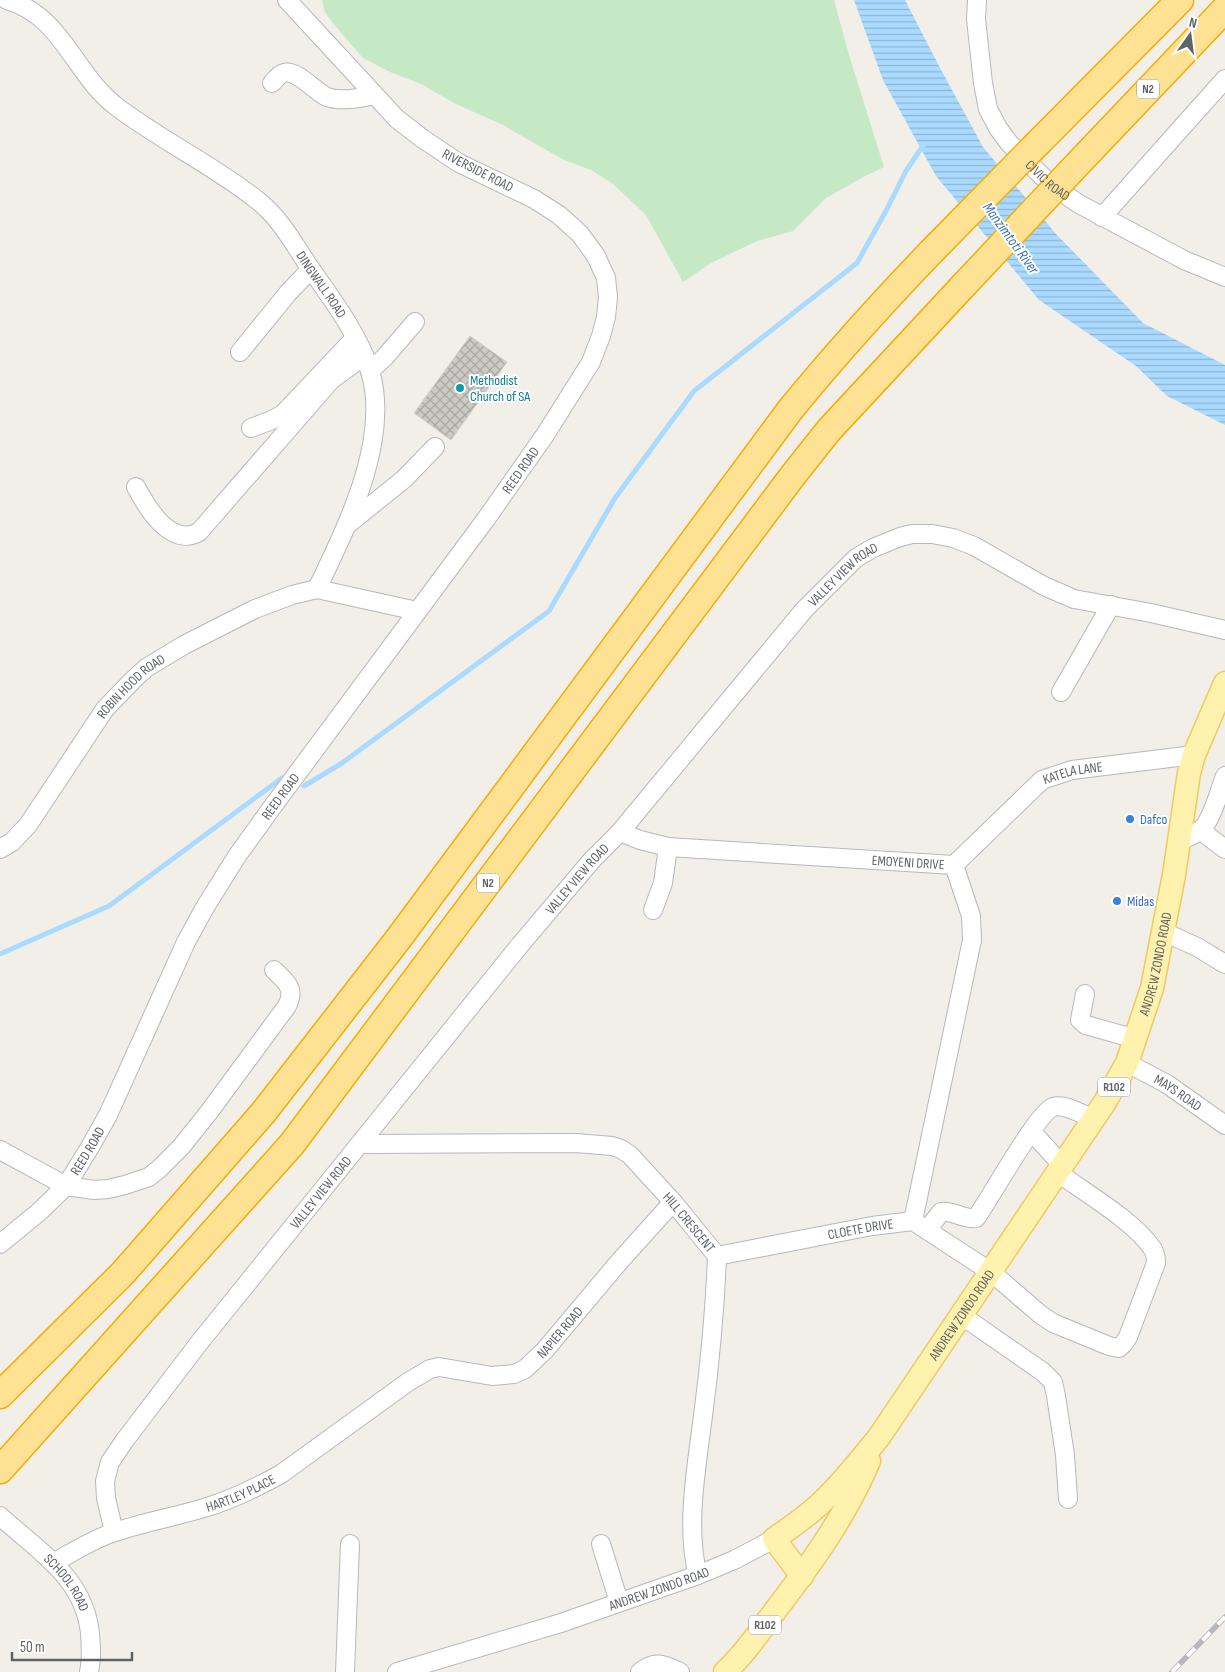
<svg xmlns="http://www.w3.org/2000/svg" width="1225" height="1672" viewBox="0 0 1225 1672" font-family="'Sofia Sans Condensed',sans-serif">
<defs>
<pattern id="water-rules" width="6" height="5" patternUnits="userSpaceOnUse" patternTransform="scale(1.25)"><rect width="6" height="5" fill="#aadaff"/><path d="M0 2.5h6" fill="none" stroke="#8eb4d2"/></pattern>
<pattern id="building-cross-hatch" width="8" height="8" patternUnits="userSpaceOnUse" patternTransform="scale(1.25)"><rect width="8" height="8" fill="#cccac5"/><path d="M0 0l8 8M0 8l8-8" fill="none" stroke="#a9a8a4"/></pattern>
</defs>
<rect width="100%" height="100%" fill="#f1efe8"/>
<path fill="#c5e8c5" d="M322,0H834L849,55L884,167L863,177L826,198L793,231L757,241L711,263L683,282L646,215L613,184L591,170L562,159L503,125L456,104L421,84L390,72L363,58L332,22L325,12Z"/>
<path fill="url(#water-rules)" d="M854,0H905L939,66L983,147L1056,234L1143,323L1225,365V425L1167,396L1136,366L1039,300L936,176L883,80Z"/>
<g fill="none" stroke-linecap="round" stroke-linejoin="round">
<path stroke="#aadaff" stroke-width="5" d="M304,786L342,763L549,611L615,498L694,391L857,263L887,209L906,171L924,144
M0,954L109,906L282,778"/>
</g>
<path fill="url(#building-cross-hatch)" stroke="#d6d1c6" d="M470,336L507,362L451,440L414,413Z"/>
<g fill="none" stroke-linecap="round" stroke-linejoin="round">
<defs>
<g id="minor">
<path id="s1" d="M7,0C62,15 75,76 117,107C162,141 213,165 257,200C282,219 297,250 315,275C335,303 360,338 370,371C391,440 346,528 317,589L417,611"/>
<path id="s2" d="M977,0L976,19L983,83L988,109L998,128L1009,143L1051,185L1079,204L1184,260L1225,277"/>
<path d="M272,83C275,80 279,74 284,73C297,69 315,92 327,97C342,102 359,98 374,95"/>
<path d="M1102,217L1225,79"/>
<path d="M240,352L288,293L311,269"/>
<path d="M370,371L385,357L415,322"/>
<path d="M251,428L272,420L283,414L355,338"/>
<path d="M136,487C147,508 171,548 199,532L331,380L364,356"/>
<path d="M347,525L404,479L435,447"/>
<path d="M1061,692L1111,605"/>
<path d="M1200,830L1225,849"/>
<path id="s3" d="M620,832L640,840L668,847L954,865"/>
<path d="M1180,841C1188,837 1198,834 1204,827C1214,813 1219,792 1225,776"/>
<path id="s4" d="M0,849L12,842L28,825L105,709L133,680L146,668L184,645L255,609L292,595L317,589"/>
<path id="s5" d="M954,865L1042,780L1072,770L1194,755"/>
<path d="M653,910L663,883L668,847"/>
<path d="M1164,932L1197,947L1225,964"/>
<path d="M1085,994L1080,1020L1086,1025L1136,1039"/>
<path id="s6" d="M1127,1063L1167,1084L1225,1125"/>
<path d="M1032,1132L1062,1165"/>
<path id="s7" d="M360,1144L576,1143L612,1146L621,1149L630,1155L673,1202L717,1256C715,1310 710,1362 703,1416C697,1464 685,1528 698,1575"/>
<path d="M0,1150L66,1186L94,1190L108,1189L125,1185L149,1177L159,1169L181,1147L209,1112L287,1006C296,988 286,982 274,970"/>
<path d="M913,1221L972,940L971,916L954,865"/>
<path d="M927,1230L941,1212C953,1210 964,1220 976,1218C990,1199 1037,1113 1053,1107C1065,1103 1083,1115 1093,1119"/>
<path id="s8" d="M0,1244L39,1212L66,1186L90,1147L108,1115L186,942L204,909L237,856L273,806L486,519L545,435L591,362L601,336L606,317L608,297L606,278L596,256L580,234L559,215L534,199L459,163L423,139L397,119L287,0"/>
<path id="s9" d="M717,1256L872,1226L913,1221L991,1272L1041,1315L1053,1323L1109,1346L1119,1348L1124,1343L1128,1337L1156,1263C1156,1257 1155,1252 1152,1248C1134,1221 1084,1192 1057,1172"/>
<path d="M961,1315L1043,1372L1053,1382L1056,1396L1065,1455L1068,1499"/>
<path id="s10" d="M0,1516C38,1551 84,1577 90,1633C91,1646 92,1659 89,1672"/>
<path id="s11" d="M114,1532L106,1498L105,1481L110,1462L125,1440L199,1343L520,945L592,860L620,832L804,610L856,558L873,548L900,537L912,534H932L953,538L974,546L1044,586L1074,599L1151,613L1225,630"/>
<path d="M601,1544L619,1602"/>
<path id="s12" d="M53,1563C73,1552 93,1539 115,1532C144,1522 174,1517 204,1508C231,1500 256,1488 281,1474L408,1382L430,1369L439,1367L492,1376L514,1374L525,1369L545,1350L619,1262L673,1202"/>
<path d="M345,1672L350,1544"/>
<path id="s13" d="M397,1672L561,1623L698,1575L734,1560L774,1539"/>
<path d="M640,1672C655,1660 663,1664 680,1672"/>
</g>
<g id="major">
<path id="s14" d="M802,1576L774,1539C791,1527 808,1516 823,1501C843,1482 861,1459 879,1437L1105,1102L1127,1063L1152,988L1174,875L1189,773L1194,755L1225,683"/>
<path d="M725,1672C746,1653 761,1629 778,1607C813,1561 846,1515 869,1461"/>
</g>
<path id="highway" d="M1039,142L1180,0
M1072,170L1225,9
M0,1395L123,1273L263,1113L399,938L790,410C835,355 882,303 931,252
M0,1470L292,1144L794,474L829,430L963,286"/>
</defs>
<use href="#minor" stroke="#b5b8bc" stroke-width="20"/>
<use href="#major" stroke="#f2c960" stroke-width="25"/>
<use href="#highway" stroke="#f9ab00" stroke-width="29"/>
<use href="#minor" stroke="#fff" stroke-width="18"/>
<use href="#major" stroke="#fff2af" stroke-width="22"/>
<use href="#highway" stroke="#fde293" stroke-width="26"/>
<defs>
<path id="rail" d="M1172,1672L1225,1617"/>
</defs>
<use href="#rail" stroke="#b6b7b8" stroke-width="5.5"/>
<use href="#rail" stroke="#fff" stroke-width="4" stroke-dasharray="11" stroke-linecap="butt"/>
<defs>
<path id="highway-bridge" d="M931,252L1039,142
M963,286L1072,170"/>
</defs>
<use href="#highway-bridge" stroke="#f9ab00" stroke-width="29" stroke-linecap="butt"/>
<use href="#highway-bridge" stroke="#fde293" stroke-width="26"/>
</g>
<circle fill="#0f9aa8" stroke="#fff" stroke-width="2" cx="460" cy="388" r="5"/>
<g fill="#3f7fe0" stroke="#fff" stroke-width="2">
<circle cx="1130" cy="819" r="5"/>
<circle cx="1117" cy="901" r="5"/>
</g>
<g text-anchor="middle" stroke-width="4" stroke-linejoin="round" paint-order="stroke">
<g fill="#fff" stroke="#8f9295" stroke-width="1">
<rect x="1137" y="79.5" width="22" height="19" rx="4"/>
<rect x="477" y="873.5" width="22" height="19" rx="4"/>
<rect x="1098" y="1077.5" width="32" height="19" rx="4"/>
<rect x="749" y="1615.5" width="32" height="19" rx="4"/>
</g>
<g font-size="12" font-weight="bold" fill="#5f6368">
<text x="1148" y="93">N2</text>
<text x="488" y="887">N2</text>
<text x="1114" y="1091">R102</text>
<text x="765" y="1629">R102</text>
</g>
<g font-size="14" fill="#5f6368" stroke="#fff">
<text transform="translate(478 170) rotate(27)" y="5">RIVERSIDE ROAD</text>
<text dy="5" stroke="none"><textPath href="#s2" startOffset="204">CIVIC ROAD</textPath></text>
<text dy="5" stroke="none"><textPath href="#s1" startOffset="431">DINGWALL ROAD</textPath></text>
<text dy="5" stroke="none"><textPath href="#s8" startOffset="939">REED ROAD</textPath></text>
<text dy="5" stroke="none"><textPath href="#s11" startOffset="1224">VALLEY VIEW ROAD</textPath></text>
<text dy="5" stroke="none"><textPath href="#s4" startOffset="211">ROBIN HOOD ROAD</textPath></text>
<text dy="5" stroke="none"><textPath href="#s5" startOffset="154">KATELA LANE</textPath></text>
<text dy="5" stroke="none"><textPath href="#s8" startOffset="534">REED ROAD</textPath></text>
<text dy="5" stroke="none"><textPath href="#s3" startOffset="291">EMOYENI DRIVE</textPath></text>
<text dy="5" stroke="none"><textPath href="#s11" startOffset="819">VALLEY VIEW ROAD</textPath></text>
<text dy="5" stroke="none"><textPath href="#s14" startOffset="746">ANDREW ZONDO ROAD</textPath></text>
<text dy="5" stroke="none"><textPath href="#s6" startOffset="59">MAYS ROAD</textPath></text>
<text dy="5" stroke="none"><textPath href="#s8" startOffset="129">REED ROAD</textPath></text>
<text dy="5" stroke="none"><textPath href="#s11" startOffset="414">VALLEY VIEW ROAD</textPath></text>
<text dy="5" stroke="none"><textPath href="#s7" startOffset="362">HILL CRESCENT</textPath></text>
<text dy="5" stroke="none"><textPath href="#s9" startOffset="146">CLOETE DRIVE</textPath></text>
<text dy="5" stroke="none"><textPath href="#s14" startOffset="341">ANDREW ZONDO ROAD</textPath></text>
<text dy="5" stroke="none"><textPath href="#s12" startOffset="576">NAPIER ROAD</textPath></text>
<text dy="5" stroke="none"><textPath href="#s12" startOffset="201">HARTLEY PLACE</textPath></text>
<text dy="5" stroke="none"><textPath href="#s10" startOffset="95">SCHOOL ROAD</textPath></text>
<text dy="5" stroke="none"><textPath href="#s13" startOffset="275">ANDREW ZONDO ROAD</textPath></text>
</g>
<g font-size="14" fill="#0d838f" stroke="#fff" text-anchor="start">
<text x="470" y="385">Methodist<tspan x="470" dy="16">Church of SA</tspan></text>
</g>
<g font-size="14" fill="#366cbe" stroke="#fff" text-anchor="start">
<text x="1140" y="824">Dafco</text>
<text x="1127" y="906">Midas</text>
</g>
<g font-size="15" font-style="italic" fill="#4174aa" stroke="#fff">
<text transform="translate(1011 238) rotate(54)" y="5">Manzimtoti River</text>
</g>
</g>
<g transform="translate(1190 35) rotate(14)" stroke="#ffffff" stroke-width="4" paint-order="stroke">
<path d="M0-4L9 19L0 12L-9 19Z" fill="#5f6368"/>
<text y="-8" font-size="14" font-weight="bold" text-anchor="middle" fill="#5f6368">N</text>
</g>
<path d="M12 1652v8h120v-8" fill="none" stroke="#5f6368" stroke-width="2.5"/>
<text x="20" y="1652" font-size="15" fill="#5f6368" stroke="#ffffff" stroke-width="4" paint-order="stroke">50 m</text>
</svg>
